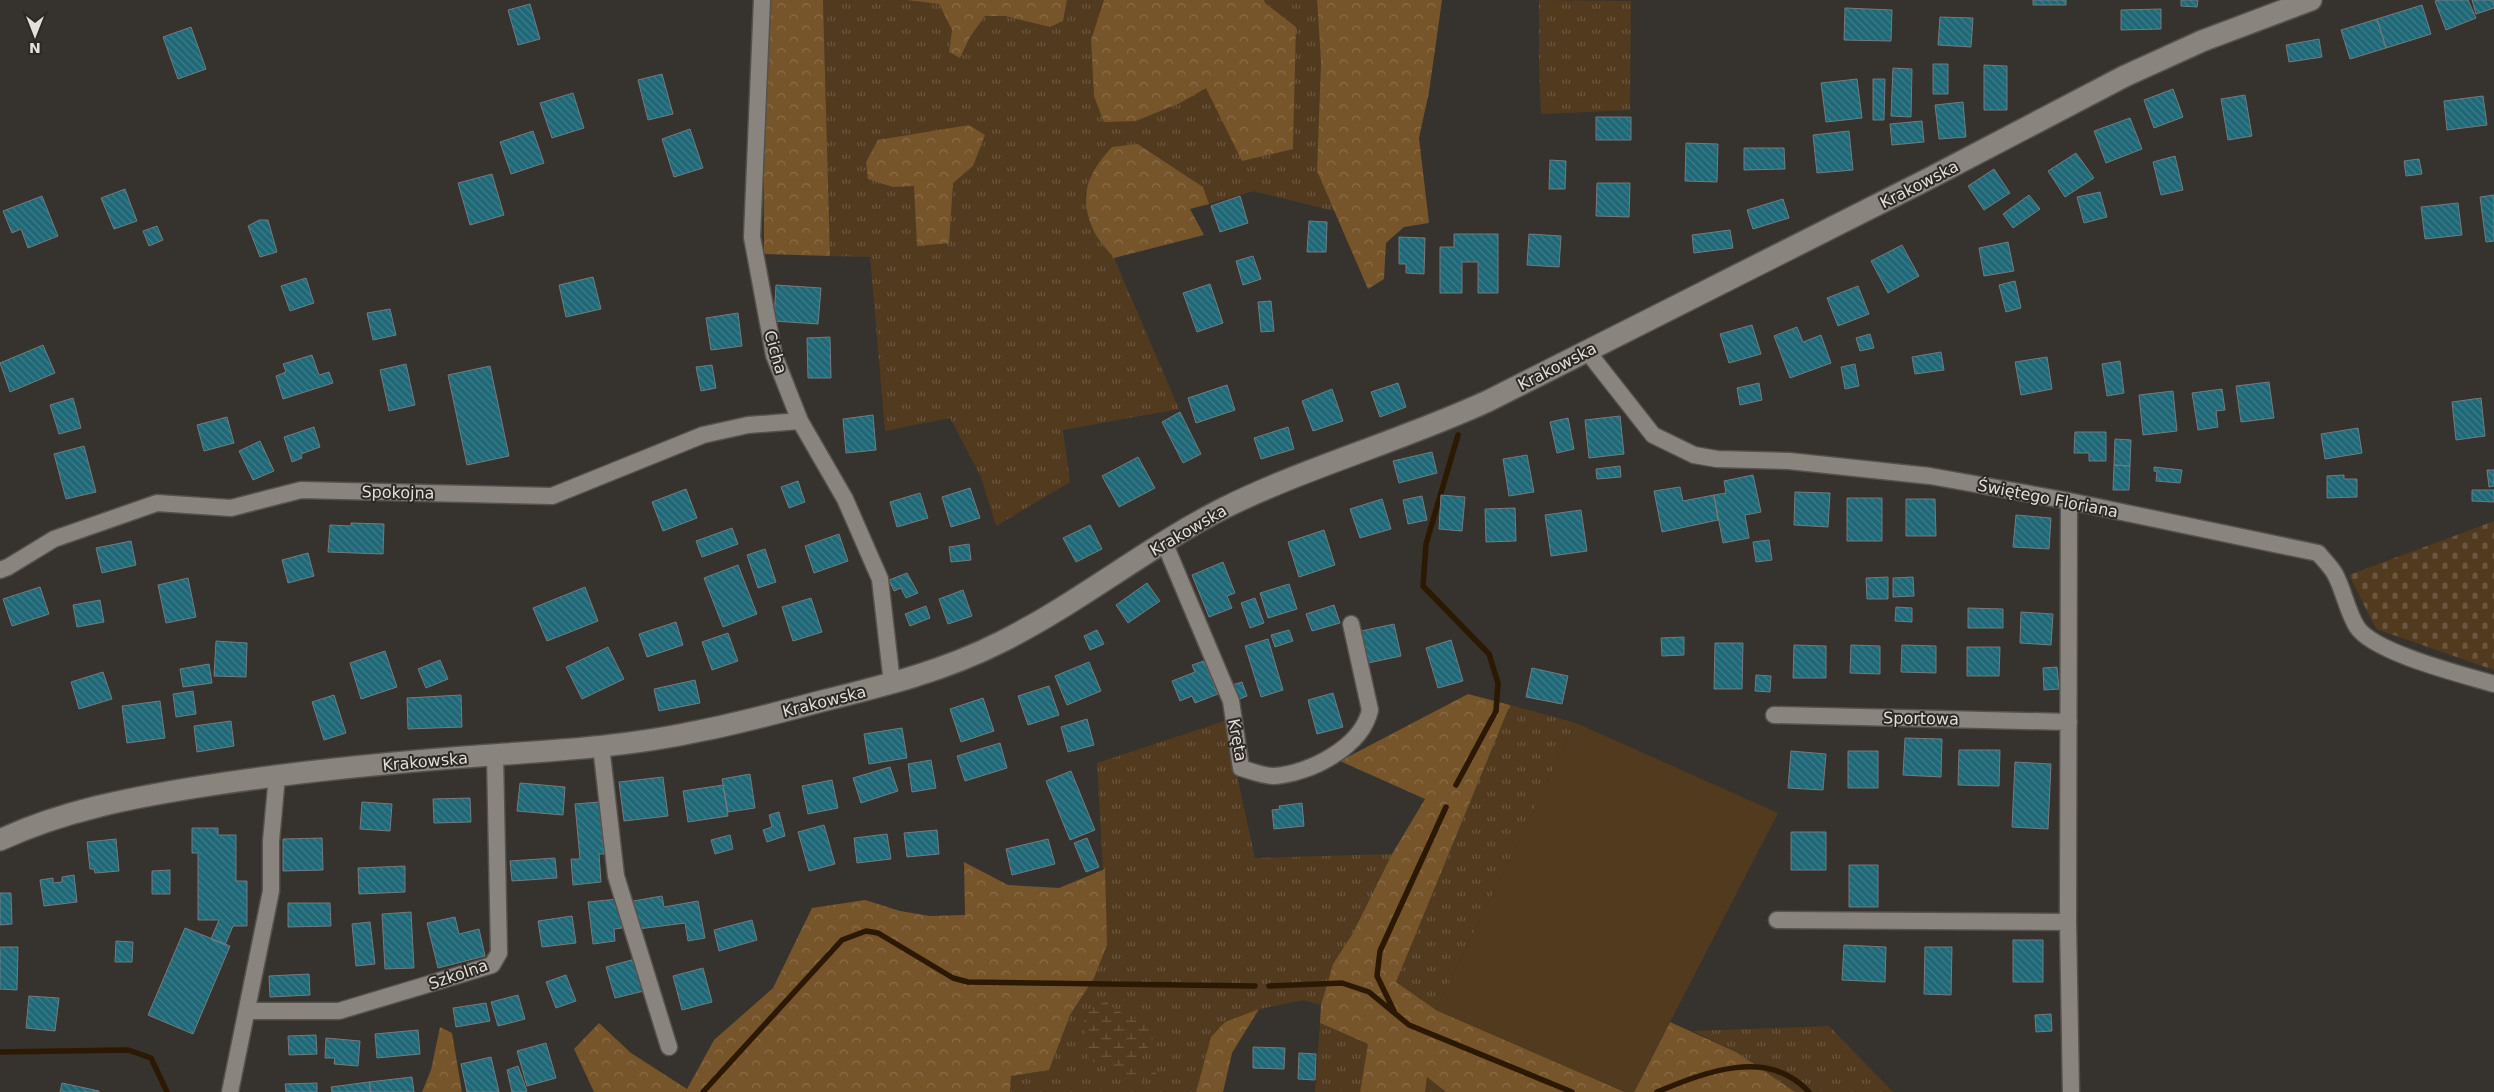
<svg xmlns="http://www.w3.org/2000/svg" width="2494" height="1092" viewBox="0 0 2494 1092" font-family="'DejaVu Sans',sans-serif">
<defs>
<pattern id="grass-tufts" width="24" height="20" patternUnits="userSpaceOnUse" patternTransform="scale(1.25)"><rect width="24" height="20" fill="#523a1f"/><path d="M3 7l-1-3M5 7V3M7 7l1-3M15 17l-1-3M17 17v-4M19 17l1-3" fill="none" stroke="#6b563f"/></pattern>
<pattern id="forest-crowns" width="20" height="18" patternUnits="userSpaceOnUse" patternTransform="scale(1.25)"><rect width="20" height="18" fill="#77552b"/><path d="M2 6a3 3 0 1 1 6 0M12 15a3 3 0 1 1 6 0" fill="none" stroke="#8a6d49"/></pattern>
<pattern id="wetland-marsh" width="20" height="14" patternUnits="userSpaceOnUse" patternTransform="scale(1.25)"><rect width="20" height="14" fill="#523a1f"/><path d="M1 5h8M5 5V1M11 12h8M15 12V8" fill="none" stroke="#6b563f"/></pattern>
<pattern id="cemetery-stones" width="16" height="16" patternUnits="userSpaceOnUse" patternTransform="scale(1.25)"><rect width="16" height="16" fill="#523a1f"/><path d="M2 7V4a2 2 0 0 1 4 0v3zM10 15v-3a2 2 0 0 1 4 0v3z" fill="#6b563f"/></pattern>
<pattern id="building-back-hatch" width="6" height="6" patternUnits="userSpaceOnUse" patternTransform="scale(1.25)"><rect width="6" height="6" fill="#1f6877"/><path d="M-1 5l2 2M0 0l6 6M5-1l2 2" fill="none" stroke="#3f7d8a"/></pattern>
</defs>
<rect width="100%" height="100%" fill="#36322d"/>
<path fill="url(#grass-tufts)" d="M823,0H906L939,4L952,30L949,52L960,58L970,37L985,16H1005L1050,27L1063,21L1067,0H1104L1091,40L1094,96L1180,103L1206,87L1293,149L1296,27L1265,3L1264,0H1317L1321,62L1317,171L1334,211L1253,191L1209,204L1203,187L1139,144L1085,193L1092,227L1114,258L1179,409L1063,430L1070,482L996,526L981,477L950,418L885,431L870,257L830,256Z
M1539,0L1631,1L1630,110L1541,114L1539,65Z
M1510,705L1576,723L1436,1010L1396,982Z
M1227,720L1238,780L1255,858L1392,854L1353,934L1333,964L1321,1005L1303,1000L1260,1009L1225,1022L1211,1037L1196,1092H1010L1011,1076L1049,1070L1070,1015L1094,978L1107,945L1097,763Z
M1320,1023L1368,1044L1360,1092H1315Z
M1829,1026L1893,1092H1795L1736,1052L1693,1031Z
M1426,1076L1446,1092H1425Z"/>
<path fill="url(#forest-crowns)" d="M768,0H823L830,256L764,254L763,41Z
M906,0H1067L1063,21L1050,27L1005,16H985L970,37L960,58L949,52L952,30L939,4Z
M1104,0H1264L1265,3L1296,27L1293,149L1242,161L1206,88L1180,103L1136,121L1104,122L1094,96L1091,40Z
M1317,0H1442L1429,92L1419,138L1429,223L1404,227L1386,243L1384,279L1368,289L1317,171L1321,62Z
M969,125L985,135L973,166L953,183L949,243L917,246L914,186L893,187L868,179L866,162L878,140Z
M1138,144L1203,187L1209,204L1190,209L1204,235L1114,258C1107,249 1096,238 1092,227C1078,193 1090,171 1112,147Z
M1468,694L1510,705L1396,982L1436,1010L1625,1092H1446L1427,1077L1425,1092H1360L1368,1044L1320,1023L1321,1005L1333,964L1353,933L1392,854L1425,799L1340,761Z
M964,862L1008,885L1059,888L1105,869L1107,945L1094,978L1070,1015L1049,1070L1011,1076L1010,1092H594L574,1049L599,1023L631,1053L687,1089L714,1040L773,988L812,908L865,900L900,911L930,916L965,915Z
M1259,1009L1232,1053L1223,1092H1196L1211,1037L1225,1022Z
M1670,1022L1736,1052L1795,1092H1634Z
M440,1027L452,1033L462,1092H422L431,1070Z"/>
<path fill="url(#wetland-marsh)" d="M1104,1000L1116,1010L1153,1027L1154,1037L1135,1069L1145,1071L1154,1067L1156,1074L1139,1082L1089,1060L1083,1013Z"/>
<path fill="url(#cemetery-stones)" d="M2494,521V670L2376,629L2349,575Z"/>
<path fill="#523a1f" d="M1576,723L1778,813L1634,1092H1625L1436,1010Z"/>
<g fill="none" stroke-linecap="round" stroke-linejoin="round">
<path stroke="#2b1904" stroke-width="5.5" d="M1456,785L1496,711L1498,683L1489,654L1423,586L1426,544L1458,435
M1269,986L1342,983L1369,992L1409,1025L1572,1092
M1394,1011L1377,976L1380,951L1446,807
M0,1052L128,1050L151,1058L167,1092
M703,1092L842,940L866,931L878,933L953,978L968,982L1255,986
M1657,1092C1705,1072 1768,1047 1809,1092"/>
</g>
<path fill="url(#building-back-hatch)" stroke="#737b7e" d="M2033,0H2066V5H2033Z
M2181,0H2198L2197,7L2181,6Z
M2439,0H2468L2476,18L2446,30L2435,1Z
M2472,0H2494V8L2476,14Z
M530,4L540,39L518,45L508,10Z
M2422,5L2431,34L2386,48L2377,19Z
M1845,8L1892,10L1891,41L1844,40Z
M2161,9V29L2121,30V10Z
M1940,17L1973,18L1971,47L1938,45Z
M2377,19L2386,48L2350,59L2341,30Z
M191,27L206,69L178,79L163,37Z
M2319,39L2322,57L2289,62L2286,45Z
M1933,64H1948V94H1933Z
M1984,65L2007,66V110H1984Z
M1893,68L1912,69L1911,117L1891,116Z
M662,74L673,114L648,120L638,80Z
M1857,79L1862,118L1826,122L1821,83Z
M1873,79H1885L1884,120H1873Z
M2173,89L2183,117L2154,128L2144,100Z
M573,93L584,128L552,138L540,103Z
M2245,95L2252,136L2228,140L2221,99Z
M2483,96L2487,125L2447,130L2444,101Z
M1963,102L1966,137L1939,139L1935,105Z
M1596,117H1631V140H1596Z
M2130,118L2142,149L2106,163L2094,131Z
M1922,121L1924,142L1892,145L1890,124Z
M690,129L703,168L674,177L662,139Z
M533,131L544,163L511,174L500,142Z
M1849,131L1853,170L1817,173L1813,135Z
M1686,143L1718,144L1717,182L1685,181Z
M1744,148H1784L1785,169L1744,170Z
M2076,153L2094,178L2065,197L2048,171Z
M2175,156L2183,190L2161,195L2153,162Z
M2419,159L2422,174L2406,176L2404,161Z
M1550,160L1566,161L1565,189H1549Z
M1994,169L2010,193L1984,210L1968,186Z
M492,174L504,215L470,225L458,183Z
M1597,183H1630L1629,217L1596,216Z
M125,189L137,221L114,229L101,198Z
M2100,192L2107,217L2084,223L2077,197Z
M2029,195L2040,209L2013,228L2003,214Z
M2494,195V241L2486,242L2480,197Z
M42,196L58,236L28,248L21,229L12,233L3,211Z
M1240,196L1248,223L1220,232L1211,206Z
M1783,199L1789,218L1753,229L1747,210Z
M2458,203L2462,235L2425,239L2421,207Z
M259,220H268L277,252L260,257L248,226Z
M1309,221L1327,222L1326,252H1307Z
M157,226L163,240L149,246L143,231Z
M1730,230L1733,248L1694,253L1692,235Z
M1454,234H1498V293H1478V262H1462V293H1440V247H1454Z
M1529,234L1561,236L1559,267L1527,265Z
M1399,237L1425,238L1424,274L1406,273V264H1399Z
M2008,242L2014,271L1984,276L1979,248Z
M1902,245L1919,276L1888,293L1871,261Z
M1253,256L1261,279L1243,285L1236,261Z
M593,277L601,309L566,317L559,285Z
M306,278L314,303L290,311L281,286Z
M2015,281L2021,308L2006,312L1999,285Z
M1210,284L1223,323L1197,332L1183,293Z
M776,285L821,288L818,324L774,321Z
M1858,286L1869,314L1838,326L1827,298Z
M1271,301L1274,331L1261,332L1258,302Z
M390,309L396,335L373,340L367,313Z
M738,313L742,346L711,350L706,318Z
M1752,325L1761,354L1729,363L1720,334Z
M1797,327L1803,342L1821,335L1831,363L1790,378L1774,336Z
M1870,334L1874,348L1860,351L1856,338Z
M830,337L831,378H808L807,338Z
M43,345L55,373L10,392L0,363Z
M1941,352L1944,370L1915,374L1912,357Z
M312,355L319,375L329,372L333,383L283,399L276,376L286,372L283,364Z
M2047,357L2052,389L2021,395L2015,362Z
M2120,361L2124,393L2107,396L2102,364Z
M406,364L415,405L389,411L380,370Z
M1855,364L1859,386L1845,389L1841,367Z
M712,365L716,388L701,391L696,367Z
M490,366L509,456L467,465L448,375Z
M2269,382L2274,418L2241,422L2236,386Z
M1398,383L1406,407L1380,417L1371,392Z
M1759,383L1762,400L1740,405L1737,388Z
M1227,385L1235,410L1196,423L1188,398Z
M1332,389L1343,421L1313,431L1302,401Z
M2222,389L2225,410L2216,411L2218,427L2198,430L2192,393Z
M2173,391L2177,431L2143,435L2139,395Z
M73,398L81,428L59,434L50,405Z
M2481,398L2485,436L2456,440L2452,402Z
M1180,412L1201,454L1183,463L1162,422Z
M873,415L876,450L846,453L843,419Z
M1620,416L1624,454L1589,458L1585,420Z
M227,417L234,443L204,451L197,425Z
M1568,418L1574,449L1557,453L1550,422Z
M314,427L320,447L301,454L302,458L292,462L284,437Z
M1288,427L1294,449L1261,459L1254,438Z
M2358,428L2362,453L2325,459L2321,434Z
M2075,432H2106V461H2089V453H2074Z
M2115,439L2131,440L2130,466L2114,465Z
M260,441L274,471L253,480L239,451Z
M84,446L96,492L66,499L54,454Z
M1432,452L1437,473L1399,483L1393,461Z
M1527,455L1534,492L1509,496L1503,459Z
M1138,457L1155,488L1119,507L1102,476Z
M2114,465L2130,466L2129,490H2113Z
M1620,466L1621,477L1597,479L1596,469Z
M2154,467L2182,470L2180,483L2156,481L2157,472L2154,471Z
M2487,470H2494V486L2489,487Z
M1753,475L1761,512L1745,515L1749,538L1723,543L1714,495L1726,493L1724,481Z
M2344,475V479H2357V497L2327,498V476Z
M798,481L805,502L789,508L781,487Z
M1680,487L1683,501L1714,495L1718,520L1662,532L1654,491Z
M970,488L980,518L951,527L942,497Z
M686,489L697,518L663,531L652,502Z
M2472,490H2494V502L2472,501Z
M1795,492L1830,493L1828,527L1794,525Z
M920,493L928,518L897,527L890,502Z
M1441,495L1465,497L1462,531L1439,529Z
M1422,496L1427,520L1408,524L1403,500Z
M1847,498H1882V541H1847Z
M1382,499L1391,529L1360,538L1350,509Z
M1906,499H1935L1936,536H1906Z
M1515,508L1516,541L1486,542L1485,509Z
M1581,510L1587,551L1551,556L1545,515Z
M2016,515L2051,518L2049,549L2013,547Z
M351,523L384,524L383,554L328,552L330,525L351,526Z
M1090,525L1102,549L1076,562L1063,538Z
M732,528L738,544L702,557L696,541Z
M1324,530L1335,565L1299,577L1288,542Z
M839,534L848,561L814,573L805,546Z
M1769,540L1772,560L1756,562L1753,542Z
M131,541L136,565L102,573L96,548Z
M969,544L971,560L951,562L949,547Z
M765,549L776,582L758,588L747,555Z
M308,553L314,576L288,583L282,560Z
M1223,562L1235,593L1227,596L1232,608L1209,617L1192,575Z
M738,565L757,614L723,627L704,578Z
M907,573L918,593L906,598L901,588L894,591L889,580Z
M1888,577V599H1867L1866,578Z
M1913,577L1914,596L1893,597V578Z
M188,578L196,617L166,623L158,585Z
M1147,583L1160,601L1128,623L1116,605Z
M1289,584L1297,609L1268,618L1260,593Z
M40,587L49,614L12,626L3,599Z
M585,587L598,621L547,641L533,608Z
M963,590L972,616L948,624L939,599Z
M811,598L822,632L793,641L782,607Z
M1255,598L1264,623L1250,628L1241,603Z
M100,600L104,622L77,627L73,605Z
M1334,605L1340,623L1312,631L1306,614Z
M926,606L930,618L910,626L905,614Z
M1896,607L1912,608V622L1895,621Z
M1968,608L2003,609V628H1968Z
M2021,612L2053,614L2051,645L2020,643Z
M676,622L683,645L647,657L639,634Z
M1394,624L1401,656L1368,663L1361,631Z
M1097,630L1104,644L1090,650L1084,636Z
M1289,630L1293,641L1275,647L1271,635Z
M728,633L738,661L712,670L702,642Z
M1684,637V655L1662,656L1661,638Z
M1268,639L1283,690L1261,697L1245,646Z
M1451,640L1463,681L1438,688L1426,648Z
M216,641L247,643L246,677L214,676Z
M1715,643H1743L1742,689H1714Z
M1794,645L1826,646V678H1793Z
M1851,645L1880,646V674L1850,673Z
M1902,645L1936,646V673L1901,672Z
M608,647L624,679L582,699L566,667Z
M1967,647H2000L1999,676H1967Z
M385,651L397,687L361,699L350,663Z
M440,660L448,679L426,688L418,669Z
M1204,661L1218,694L1195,703L1192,696L1180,701L1172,681L1195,672L1192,665Z
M1089,662L1101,691L1067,705L1055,676Z
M209,664L212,683L183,687L180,669Z
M2057,667L2059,689L2044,690L2043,668Z
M1532,668L1568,676L1562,704L1526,697Z
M103,672L112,699L79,709L71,682Z
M1756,675L1771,676L1770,692L1755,691Z
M695,680L700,703L659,711L654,689Z
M1242,682L1247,696L1237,700L1232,685Z
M1049,686L1059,715L1028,725L1018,696Z
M193,691L196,714L176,717L173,694Z
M1333,693L1343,727L1317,734L1308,700Z
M334,695L346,733L324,740L312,702Z
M461,695L462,727L408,729L407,698Z
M983,698L994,731L961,742L950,709Z
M160,701L165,738L127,743L122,706Z
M1087,719L1094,745L1068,752L1061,727Z
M231,721L234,746L197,752L194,726Z
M902,728L907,758L869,764L864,734Z
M1905,738L1942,739L1941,777L1903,775Z
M1000,743L1007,768L965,781L957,756Z
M1959,750H2000L1999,786L1958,785Z
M1791,751L1826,754L1823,790L1788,788Z
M1848,751H1878V788H1848Z
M931,760L936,788L912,792L908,764Z
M2015,762L2051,764L2048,829L2012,827Z
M890,767L898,791L861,803L853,778Z
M1071,771L1095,830L1070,840L1046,781Z
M750,774L755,808L728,812L722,779Z
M663,777L668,816L624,821L619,782Z
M832,780L838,808L808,814L802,786Z
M520,783L565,787L563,815L517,811Z
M723,785L728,816L688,822L683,791Z
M470,798L471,822L434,823L433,799Z
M362,802L392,804L390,831L360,829Z
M599,802L604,854H599L601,882L573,885L571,859H580L575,804Z
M1302,803L1304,826L1274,829L1272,810L1280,809L1279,806Z
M779,812L785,836L767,842L763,830L772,827L769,815Z
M824,825L835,864L809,871L798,832Z
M192,828H218V835H236V881H247V926H233L225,945L211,939L219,920H198V853H192Z
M937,830L939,854L907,857L904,833Z
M1791,832H1826V870H1791Z
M887,834L891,859L857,863L854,838Z
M730,835L733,849L715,854L711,840Z
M322,838L323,870L283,871V839Z
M1087,838L1099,867L1086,872L1074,843Z
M116,839L119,871L95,873L94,869H90L87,842Z
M1048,839L1055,864L1012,875L1006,849Z
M555,858L557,878L512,881L510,861Z
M1849,865H1878V907H1849Z
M405,866V892L359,894L358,868Z
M170,870V894H152V871Z
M74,875L77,902L44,906L40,880L53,878V883L62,882V877Z
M0,893H11L12,924L0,925Z
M662,896L664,907L698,901L705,938L688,941L685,923L638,929L633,901Z
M618,899L622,928L614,929L615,941L593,944L588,902Z
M288,903H330L331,926L288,927Z
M411,912L414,968L385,969L382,914Z
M572,916L576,943L542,947L538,921Z
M455,917L459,934L479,929L485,956L438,968L427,923Z
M752,920L757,940L719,951L714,930Z
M370,922L375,964L356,966L352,924Z
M185,928L230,946L193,1034L148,1015Z
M2013,940H2043V982H2013Z
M116,941L133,942L132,962H115Z
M1844,945L1886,947L1885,982L1842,980Z
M0,947H18L17,990L0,989Z
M1925,947H1952L1951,995L1924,994Z
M635,959L644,991L615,998L606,967Z
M703,968L712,1002L682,1010L673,976Z
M309,974L310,995L270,997L269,976Z
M566,975L576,1001L556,1008L546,982Z
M518,995L525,1019L498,1026L491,1002Z
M29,996L59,998L55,1031L26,1028Z
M486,1003L490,1021L456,1027L453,1008Z
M2051,1014L2052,1031L2036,1032L2035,1015Z
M418,1030L420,1054L377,1058L375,1034Z
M316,1035L317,1054L289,1055L288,1036Z
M326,1038L360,1041L358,1066L334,1064L335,1058H325Z
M546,1043L556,1078L527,1086L517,1051Z
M1253,1047L1285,1048L1284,1069L1253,1068Z
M1299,1053L1316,1054L1315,1080L1298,1079Z
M491,1057L499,1092H467L461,1064Z
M518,1066L527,1091L524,1092H512L507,1070Z
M412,1077L414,1092H371L369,1082Z
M369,1082L371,1092H332L331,1087Z
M62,1083L99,1091V1092H60Z
M317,1083V1092H286L285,1084Z"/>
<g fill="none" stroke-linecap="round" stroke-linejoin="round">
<defs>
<path id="minor" d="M762,0L752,237L774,355L800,421L845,499L880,579L892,683
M1587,351L1653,435L1694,455L1717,459L1789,461L1930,476L2069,501L2318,553C2324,560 2331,567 2335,574C2344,591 2347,611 2357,627C2374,653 2464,675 2494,684
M2069,501L2068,922L2071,1092
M1164,542L1231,701L1241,768C1251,771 1263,776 1274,776C1309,774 1362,747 1370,710L1351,624
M0,570L8,567L54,539L157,503L231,508L301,490L552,496L703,435L748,425L800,421
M1774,715L2069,722
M601,746L616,876L669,1047
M1777,920L2068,922
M247,1011H339L492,965L499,953L495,755
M230,1092L271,891V841L277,776"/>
<path id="tertiary" d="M0,840C62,811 130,798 198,787C286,773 375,764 464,757C543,751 622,748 699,731C740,723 781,712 822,701C883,686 944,671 1001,642C1079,603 1147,547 1224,508C1309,466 1401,441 1488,401L1928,179L2125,76L2202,41L2311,0"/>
</defs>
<use href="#minor" stroke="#55514d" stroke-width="19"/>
<use href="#tertiary" stroke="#55514d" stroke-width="24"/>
<use href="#minor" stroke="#89847e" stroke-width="16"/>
<use href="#tertiary" stroke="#89847e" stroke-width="21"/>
</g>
<g text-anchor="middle" stroke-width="4" stroke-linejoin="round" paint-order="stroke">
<g font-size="16" fill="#e2dfdc" stroke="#2c2823">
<text transform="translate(1919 184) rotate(-27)" y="6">Krakowska</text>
<text transform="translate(776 352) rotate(74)" y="6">Cicha</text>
<text transform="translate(1557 366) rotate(-27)" y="6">Krakowska</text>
<text transform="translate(398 492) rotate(1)" y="6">Spokojna</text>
<text transform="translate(2048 498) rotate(11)" y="6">Świętego Floriana</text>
<text transform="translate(1188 530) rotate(-30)" y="6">Krakowska</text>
<text transform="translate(824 701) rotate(-14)" y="6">Krakowska</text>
<text transform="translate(1921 718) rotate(1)" y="6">Sportowa</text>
<text transform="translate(1238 740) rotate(79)" y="6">Kręta</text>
<text transform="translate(425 761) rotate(-5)" y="6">Krakowska</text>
<text transform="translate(458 974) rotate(-19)" y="6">Szkolna</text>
</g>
</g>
<g transform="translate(35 35) rotate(180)" stroke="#2c2823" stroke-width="4" paint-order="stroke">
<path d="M0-4L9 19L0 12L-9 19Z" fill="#e2dfdc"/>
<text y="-8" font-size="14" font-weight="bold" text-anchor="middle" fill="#e2dfdc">N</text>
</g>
</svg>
